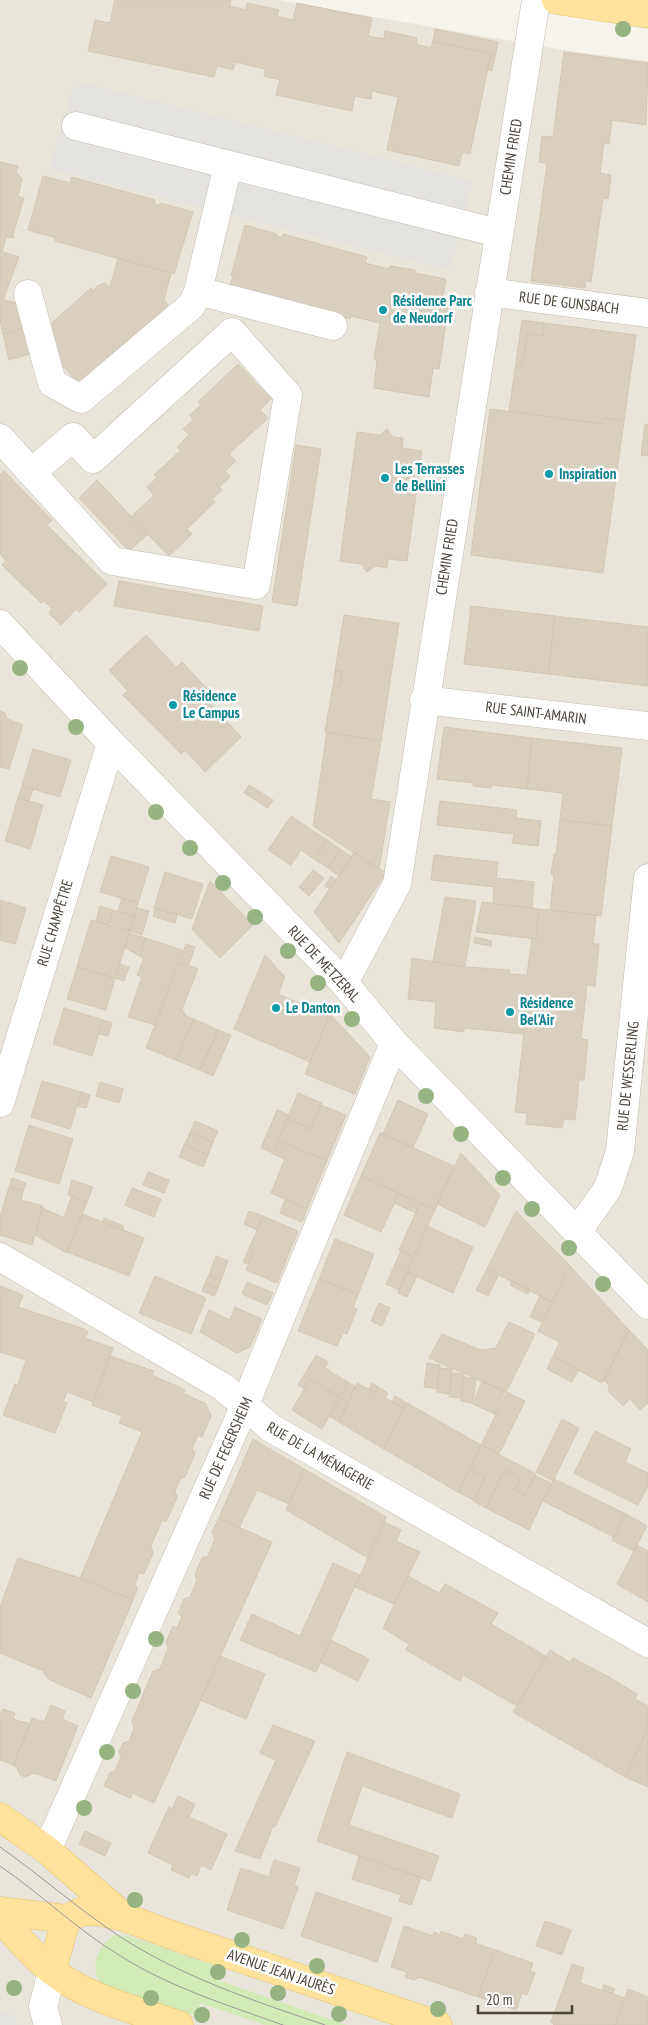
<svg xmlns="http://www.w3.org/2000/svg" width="648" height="2025" viewBox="0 0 648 2025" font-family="'PT Sans Narrow',sans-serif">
<rect width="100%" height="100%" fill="#f6f3ec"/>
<path fill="#eae5da" d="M0,0H278L563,50L648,61V2025H0Z"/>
<path fill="#d2eab5" d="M117,1935L131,1937L213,1965L209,1977L347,2025H265L200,2003L196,2016L104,1985C86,1973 99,1940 117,1935Z"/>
<path fill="#e5e3e0" d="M75,81L472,181L450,270L49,169Z
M0,2010L15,2015L17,2025H0Z"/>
<path fill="#d8cfc1" stroke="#d3c7b4" d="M115,0H231L230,6L246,10L247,3L279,10L277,16L293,20L297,3L372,18L368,36L384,39L385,31L417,38L416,44L431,48L433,41L491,54L470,154L462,152L459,166L387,150L398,97L372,91L371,99L355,96L352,111L276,95L280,80L264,76L265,69L235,62L233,70L217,66L214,77L88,51L95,20L110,23Z
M435,29L498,42L492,71L488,70L491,54L433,41Z
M564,52L648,63L646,125L612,120L609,144L604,143L600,173L611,175L608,199L603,198L591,282L586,281L585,288L531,281L547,163L539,162L542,136L553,137Z
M0,162L18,166L16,172L22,179L18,196L24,198L13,235L14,238L6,237L2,252L19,257L3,300L0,299Z
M43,176L70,183L72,177L155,200L154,204L160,205V203L193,212L174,274L55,241L56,238L28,230Z
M245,225L277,234V236L282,238L283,234L367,257L365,263L389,269L390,266L415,270V273L446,279L442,302L449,303L439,369L433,368L429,397L374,388L377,360L374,359L380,323L351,316L350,319L230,287L233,276L231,275Z
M118,258L171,273L164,300L168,305L81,385L48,351L56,343L44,330L91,288L94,290L97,286L105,283L110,287Z
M0,299L21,304L27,328L3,334L0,321Z
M522,320L544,323L543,336L527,334L523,363L515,369Z
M544,323L636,335L624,421L603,418L602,424L509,411L515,369L523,363L527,334L543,336Z
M27,328L33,353L9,360L3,334Z
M238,364L271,399L260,410L268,418L229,454L236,461L225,471L230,477L219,487L222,490L212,499L215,502L187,529L192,534L169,556L131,517L154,495L147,487L157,478L154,475L181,450L177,447L189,435L183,429L193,420L190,415L201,405L198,402Z
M490,409L602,424L603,418L624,421L603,573L471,555Z
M645,424L648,425V456L641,455Z
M387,429L393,437L403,438L402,448L422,451L407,561L388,559L387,568L375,566L367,572L361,564L340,561L357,432L380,435Z
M296,445L321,449L297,606L272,602Z
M4,471L52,520L47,525L107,584L79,612L76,609L61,625L49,613L52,609L44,601L41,603L2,565L6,561L0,554V475Z
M97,480L148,534L129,551L79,498Z
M119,581L263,606L259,631L114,606Z
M471,606L555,616L548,674L464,664Z
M344,615L399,623L381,741L325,732L333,686L340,687L342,672L335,671Z
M555,616L648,627V686L548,674Z
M146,635L176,667L182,662L216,698L210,703L241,737L205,772L185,750L181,754L123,695L128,691L109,670Z
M335,671L342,672L340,687L333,686Z
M0,711L5,713L7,719L23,725L9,769L0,767Z
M444,727L532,738L527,789L492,785L491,788L473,786V783L437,779Z
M327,732L381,741L371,799L390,802L379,869L313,826Z
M532,738L622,748L612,826L560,820L563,793L527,789Z
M33,749L71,760L60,797L22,786Z
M249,785L273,800L268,808L244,793Z
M22,786L33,789L29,801L18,798Z
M18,798L43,805L30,849L5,841Z
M440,801L517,810L516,818L541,821L538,846L512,843L514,834L437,825Z
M291,816L327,840L314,859L301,850L291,865L268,850Z
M560,820L612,826L601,916L550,910L554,875L551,874L554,854H556Z
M327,840L340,849L328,868L314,859Z
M340,849L352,857L339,876L328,868Z
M354,853L386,873L339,943L314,912Z
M434,855L498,862L496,878L534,882L532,908L493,904L494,887L431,880Z
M111,856L149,867L138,903L100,892Z
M313,870L324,878L309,896L299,887Z
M165,872L203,884L192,919L154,908Z
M331,876L336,880L330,889L325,886Z
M210,881L253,925L220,958L192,929Z
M445,897L476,901L465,967L433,962Z
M122,898L138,903L134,916L118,911Z
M0,900L26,908L15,944L0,940Z
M482,902L539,909L536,939L476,932Z
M100,906L113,910L108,925L96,921Z
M137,908L149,911L142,935L130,931Z
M155,908L177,914L175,923L153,916Z
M539,909L596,915L593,944H599L595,986L587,985L581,1039L588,1040L584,1080H579L575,1120L564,1119L562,1128L526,1124L527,1113L515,1112L524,1034L464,1028V1032L434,1028L436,1002L408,999L412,958L465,967L510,970V974L527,975L532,938L536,939Z
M113,910L134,916L130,930L109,923Z
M91,920L130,931L115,978L77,967Z
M129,933L145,938L140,956L125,948Z
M475,937L492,941L491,946L474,943Z
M145,938L182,950L155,1025L128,1017L142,977L137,975L144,958L140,956Z
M186,944L195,947L188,966L179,962Z
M265,955L285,977L278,994L329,1016L310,1062L234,1029Z
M179,962L198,969L182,1009L186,1016L194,1019L176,1060L146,1048Z
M120,964L129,967L124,981L115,978Z
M77,967L115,978L106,1010L67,999Z
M64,1008L103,1020L92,1056L53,1044Z
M330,1014L370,1057L355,1094L305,1074Z
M194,1019L218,1030L200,1070L176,1060Z
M103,1020L112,1023L108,1036L99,1034Z
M218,1030L231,1035L213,1076L200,1070Z
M42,1081L81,1092L70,1129L31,1117Z
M100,1082L123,1089L119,1103L96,1096Z
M81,1092L90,1095L86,1108L77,1106Z
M298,1093L322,1103L311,1129L287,1119Z
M398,1100L428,1114L413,1148L383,1134Z
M321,1105L346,1115L327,1161L278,1141L287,1119L311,1129Z
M277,1110L289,1115L273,1153L261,1148Z
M195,1121L218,1131L213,1142L190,1133Z
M29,1125L73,1139L59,1184L15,1171Z
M190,1133L213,1142L208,1155L184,1145Z
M380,1133L454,1166L435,1210L361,1176Z
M278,1141L327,1161L307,1209L271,1193L285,1159L273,1154Z
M184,1145L208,1155L203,1167L179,1157Z
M461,1153L500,1195L485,1227L437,1204Z
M148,1172L169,1180L164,1193L143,1185Z
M361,1176L399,1193L381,1232L344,1215Z
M12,1178L26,1183L23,1191L9,1187Z
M72,1180L93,1187L87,1202L68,1195Z
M9,1187L23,1191L21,1200L43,1206L32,1245L0,1235V1217Z
M132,1188L161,1199L154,1217L125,1205Z
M399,1193L420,1203L416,1213L394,1203Z
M71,1197L87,1202L67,1253L35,1235L43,1208L64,1218Z
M285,1200L307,1209L302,1222L280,1213Z
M420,1203L435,1210L413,1257L399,1250Z
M249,1211L263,1216L257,1230L244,1224Z
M516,1211L570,1266L552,1302L487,1269Z
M82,1214L144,1238L129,1276L67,1252Z
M263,1216L298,1231L277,1283L246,1270L254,1251L249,1249Z
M104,1218L124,1226L123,1230L103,1222Z
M427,1226L473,1247L453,1293L407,1272Z
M335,1239L374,1254L358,1295L319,1279Z
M249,1249L254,1251L248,1264L243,1262Z
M401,1251L413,1257L399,1290L386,1284Z
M216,1256L228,1261L221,1280L209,1275Z
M570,1266L629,1330L602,1383L553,1356L560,1342L538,1331Z
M487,1269L499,1274L488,1296L476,1290Z
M407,1272L417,1276L407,1297L398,1293Z
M209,1275L221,1280L218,1288L205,1283Z
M155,1276L206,1298L191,1334L139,1313Z
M319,1279L358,1295L353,1307L357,1309L347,1334L343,1333L337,1346L298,1331Z
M512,1281L530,1289L528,1294L510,1285Z
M247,1282L273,1293L267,1305L242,1294Z
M205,1283L218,1288L214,1296L202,1291Z
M0,1286L23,1295L18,1307L84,1329L88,1332L85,1338L113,1348L93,1402L67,1392L63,1401L67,1403L55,1433L3,1415L15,1384L18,1385L26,1360L0,1352Z
M540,1296L552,1302L542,1322L530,1317Z
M379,1303L390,1308L382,1326L371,1321Z
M235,1307L262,1319L250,1347L237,1353L200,1332L209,1310L230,1320Z
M509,1322L535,1334L506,1392L429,1358L442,1334L481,1350L496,1348Z
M629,1330L648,1350V1403L640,1410L630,1399L623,1406L609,1392V1386L604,1380Z
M316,1355L328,1362L325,1368L349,1383L340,1397L310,1379L304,1389L298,1385Z
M110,1356L154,1371L152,1375L185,1390L183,1393L206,1404L211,1416L202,1437L198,1435L192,1448L195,1453L185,1477L180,1479L175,1491L177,1497L166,1522L162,1520L151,1546L153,1553L144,1574L139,1573L135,1584L137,1589L133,1600L80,1578L142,1432L119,1423L122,1416L92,1405Z
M553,1356L579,1369L572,1382L547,1369Z
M427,1363L440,1365L437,1389L424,1387Z
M439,1368L452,1369L449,1394L437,1392Z
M452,1373L464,1374L461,1398L449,1397Z
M463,1377L476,1379L473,1403L461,1401Z
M310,1379L340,1397L322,1429L292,1410Z
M482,1381L505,1391L495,1414L473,1404Z
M349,1383L355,1386L348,1402L340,1397Z
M357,1383L375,1393L378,1387L388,1393L385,1398L404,1408L384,1449L339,1422Z
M372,1383L378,1387L375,1393L369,1389Z
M507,1392L525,1401L499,1454L481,1445Z
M395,1396L407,1403L404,1408L392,1402Z
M340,1397L348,1402L339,1422L329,1416Z
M407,1403L481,1445L458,1492L384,1449Z
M562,1419L579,1428L553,1481L536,1472Z
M595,1431L631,1449L625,1462L648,1473V1486L638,1505L574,1473Z
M253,1439L304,1469L289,1504L257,1490L239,1528L219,1518Z
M481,1445L536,1474L525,1495L515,1490L520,1478L504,1470L486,1508L473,1501L485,1477L470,1470Z
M304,1469L386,1517L368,1558L286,1510Z
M470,1470L485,1477L474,1500L458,1492Z
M504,1470L520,1478L515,1490L525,1495L535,1476L551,1483L529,1530L486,1508Z
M554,1479L626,1514L614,1537L543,1501Z
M626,1514L647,1526L634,1551L612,1540Z
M219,1518L272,1542L154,1803L133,1793L130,1798L104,1786L110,1773L115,1771L121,1757L119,1752L123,1743L129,1741L134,1728L132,1721L153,1671L160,1669L168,1648L166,1641L173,1626L177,1628L182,1616L178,1614L184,1599L190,1597L197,1580L195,1574L202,1558L208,1556L215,1539L212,1532Z
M384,1522L401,1530L396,1541L420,1552L394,1604L355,1587Z
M637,1545L648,1551V1602L617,1584Z
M18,1558L80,1578L133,1600L91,1698L48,1679L43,1671L0,1653V1607Z
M333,1563L360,1575L316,1672L240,1640L252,1614L300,1636Z
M408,1576L439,1593L445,1584L498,1613L491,1624L546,1656L517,1706L463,1675L460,1681L406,1650L409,1644L383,1628Z
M331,1640L369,1659L358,1681L320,1662Z
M550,1650L570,1662L573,1658L607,1676L637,1694L635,1699L648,1706V1728L625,1777L513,1712Z
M220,1656L265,1674L246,1719L200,1700Z
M51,1705L65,1711L62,1719L78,1726L56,1781L34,1773L25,1777L20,1775L17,1767L13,1766L32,1718L44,1722Z
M3,1709L15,1713L13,1719L30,1724L14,1765L0,1760V1715Z
M273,1725L315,1741L275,1827L273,1826L260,1859L235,1851L276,1760L260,1753Z
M648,1728V1787L625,1777Z
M347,1752L460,1794L452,1818L362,1786L349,1825L439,1856L430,1881L317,1841Z
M178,1796L195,1804L189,1817L227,1834L211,1870L201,1865L197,1876L191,1873L189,1878L171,1870L173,1865L148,1853L169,1807L172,1809Z
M85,1831L111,1843L105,1856L79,1844Z
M359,1856L421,1878L411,1905L399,1901L401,1895L352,1879Z
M274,1860L300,1868L294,1886L298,1887L283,1929L227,1910L241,1868L269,1877Z
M316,1892L392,1918L377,1962L301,1936Z
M545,1921L571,1930L562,1955L536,1946Z
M404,1926L433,1936L434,1932L440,1935L441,1931L463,1939L465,1934L477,1938L475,1943L495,1950L478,1997L419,1977L414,1980L405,1977L407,1972L391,1967Z
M495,1950L533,1963L530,1971L535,1973L527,1995L522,1993L516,2010L478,1997Z
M572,1964L584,1968L580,1983L625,1998L615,2025H554L551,2022Z
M604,1985L615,1989L613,1994L602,1990Z
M628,1989L648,1997V2025H615Z"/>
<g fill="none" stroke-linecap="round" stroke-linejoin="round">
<defs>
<path id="minor" d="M76,126L498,233
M198,291L333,326
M489,292L648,313
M28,294L52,383L81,399L192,305L198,291L228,165
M0,438L112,561L256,585L288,395L232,332L93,459L73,437L31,473
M0,624L111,743L344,983L394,1043L648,1305
M424,700L648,726
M344,983L397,884L536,0
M0,1103L111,743
M577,1232L608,1188L620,1151L648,878
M0,1257L223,1387L271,1428L648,1643
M47,1850L238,1421L394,1043
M48,2025L43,2007L52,1971"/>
<path id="major" d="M556,0L648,14
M0,1817L47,1850L123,1916
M0,1911L66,1919L83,1911L101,1912L124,1917L166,1933L438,2025
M0,1919C17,1936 33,1956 52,1971C88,1999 136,2010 179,2025
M52,1971L66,1919"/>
</defs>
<use href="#minor" stroke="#c2bbae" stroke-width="29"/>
<use href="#major" stroke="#e6c16a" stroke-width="29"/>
<use href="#minor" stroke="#fff" stroke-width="28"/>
<use href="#major" stroke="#ffe39c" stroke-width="28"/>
<path stroke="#9a9a9a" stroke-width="1" d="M0,1847C40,1875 76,1907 116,1934C179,1976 254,2001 325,2025
M0,1866C41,1894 76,1929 119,1955C169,1987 227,2005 283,2025"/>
</g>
<g fill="#97b381">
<circle cx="623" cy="29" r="8"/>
<circle cx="20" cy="668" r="8"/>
<circle cx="76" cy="727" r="8"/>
<circle cx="156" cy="812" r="8"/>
<circle cx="190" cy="848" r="8"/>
<circle cx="223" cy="883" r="8"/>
<circle cx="255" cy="917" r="8"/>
<circle cx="288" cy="951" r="8"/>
<circle cx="318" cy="983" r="8"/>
<circle cx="352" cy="1019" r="8"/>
<circle cx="426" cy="1096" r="8"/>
<circle cx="461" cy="1134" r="8"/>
<circle cx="503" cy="1178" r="8"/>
<circle cx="532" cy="1209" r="8"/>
<circle cx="569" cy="1248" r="8"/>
<circle cx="603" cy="1284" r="8"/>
<circle cx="156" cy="1639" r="8"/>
<circle cx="133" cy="1691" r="8"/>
<circle cx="107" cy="1752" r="8"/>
<circle cx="84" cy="1808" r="8"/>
<circle cx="135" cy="1900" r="8"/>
<circle cx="242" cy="1940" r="8"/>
<circle cx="317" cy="1966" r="8"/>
<circle cx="218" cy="1972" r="8"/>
<circle cx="14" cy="1988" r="8"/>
<circle cx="278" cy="1993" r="8"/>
<circle cx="151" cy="1998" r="8"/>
<circle cx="438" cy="2009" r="8"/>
<circle cx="339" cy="2014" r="8"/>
<circle cx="202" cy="2015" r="8"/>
</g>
<g fill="#0f9aa8" stroke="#fff" stroke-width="2">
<circle cx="383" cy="310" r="5"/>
<circle cx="549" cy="474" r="5"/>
<circle cx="385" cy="478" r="5"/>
<circle cx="173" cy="705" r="5"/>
<circle cx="276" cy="1008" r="5"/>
<circle cx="510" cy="1012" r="5"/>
</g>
<g text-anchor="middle" stroke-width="5" stroke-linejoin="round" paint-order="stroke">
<g font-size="15" fill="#4b4439" stroke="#fff">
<text transform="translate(511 157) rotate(-81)" y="5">CHEMIN FRIED</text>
<text transform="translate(569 303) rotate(7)" y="5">RUE DE GUNSBACH</text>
<text transform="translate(447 557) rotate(-81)" y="5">CHEMIN FRIED</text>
<text transform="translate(536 713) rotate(7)" y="5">RUE SAINT-AMARIN</text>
<text transform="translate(55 923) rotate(-73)" y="5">RUE CHAMPÊTRE</text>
<text transform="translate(324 964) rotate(47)" y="5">RUE DE METZERAL</text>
<text transform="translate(628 1076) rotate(-84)" y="5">RUE DE WESSERLING</text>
<text transform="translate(226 1448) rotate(-66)" y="5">RUE DE FEGERSHEIM</text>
<text transform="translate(320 1456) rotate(30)" y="5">RUE DE LA MÉNAGERIE</text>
<text transform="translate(281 1972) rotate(19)" y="5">AVENUE JEAN JAURÈS</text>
</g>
<g font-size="15" font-weight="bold" fill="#0d838f" stroke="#fff" text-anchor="start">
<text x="393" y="306">Résidence Parc<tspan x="393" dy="17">de Neudorf</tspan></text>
<text x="395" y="474">Les Terrasses<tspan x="395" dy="17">de Bellini</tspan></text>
<text x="559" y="479">Inspiration</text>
<text x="183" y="701">Résidence<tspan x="183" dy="17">Le Campus</tspan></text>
<text x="520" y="1008">Résidence<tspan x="520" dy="17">Bel'Air</tspan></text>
<text x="286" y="1013">Le Danton</text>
</g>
</g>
<path d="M478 2005v8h94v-8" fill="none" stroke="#4b4439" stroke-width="2.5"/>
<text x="486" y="2005" font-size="15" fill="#4b4439" stroke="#ffffff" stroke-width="4" paint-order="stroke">20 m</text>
</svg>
